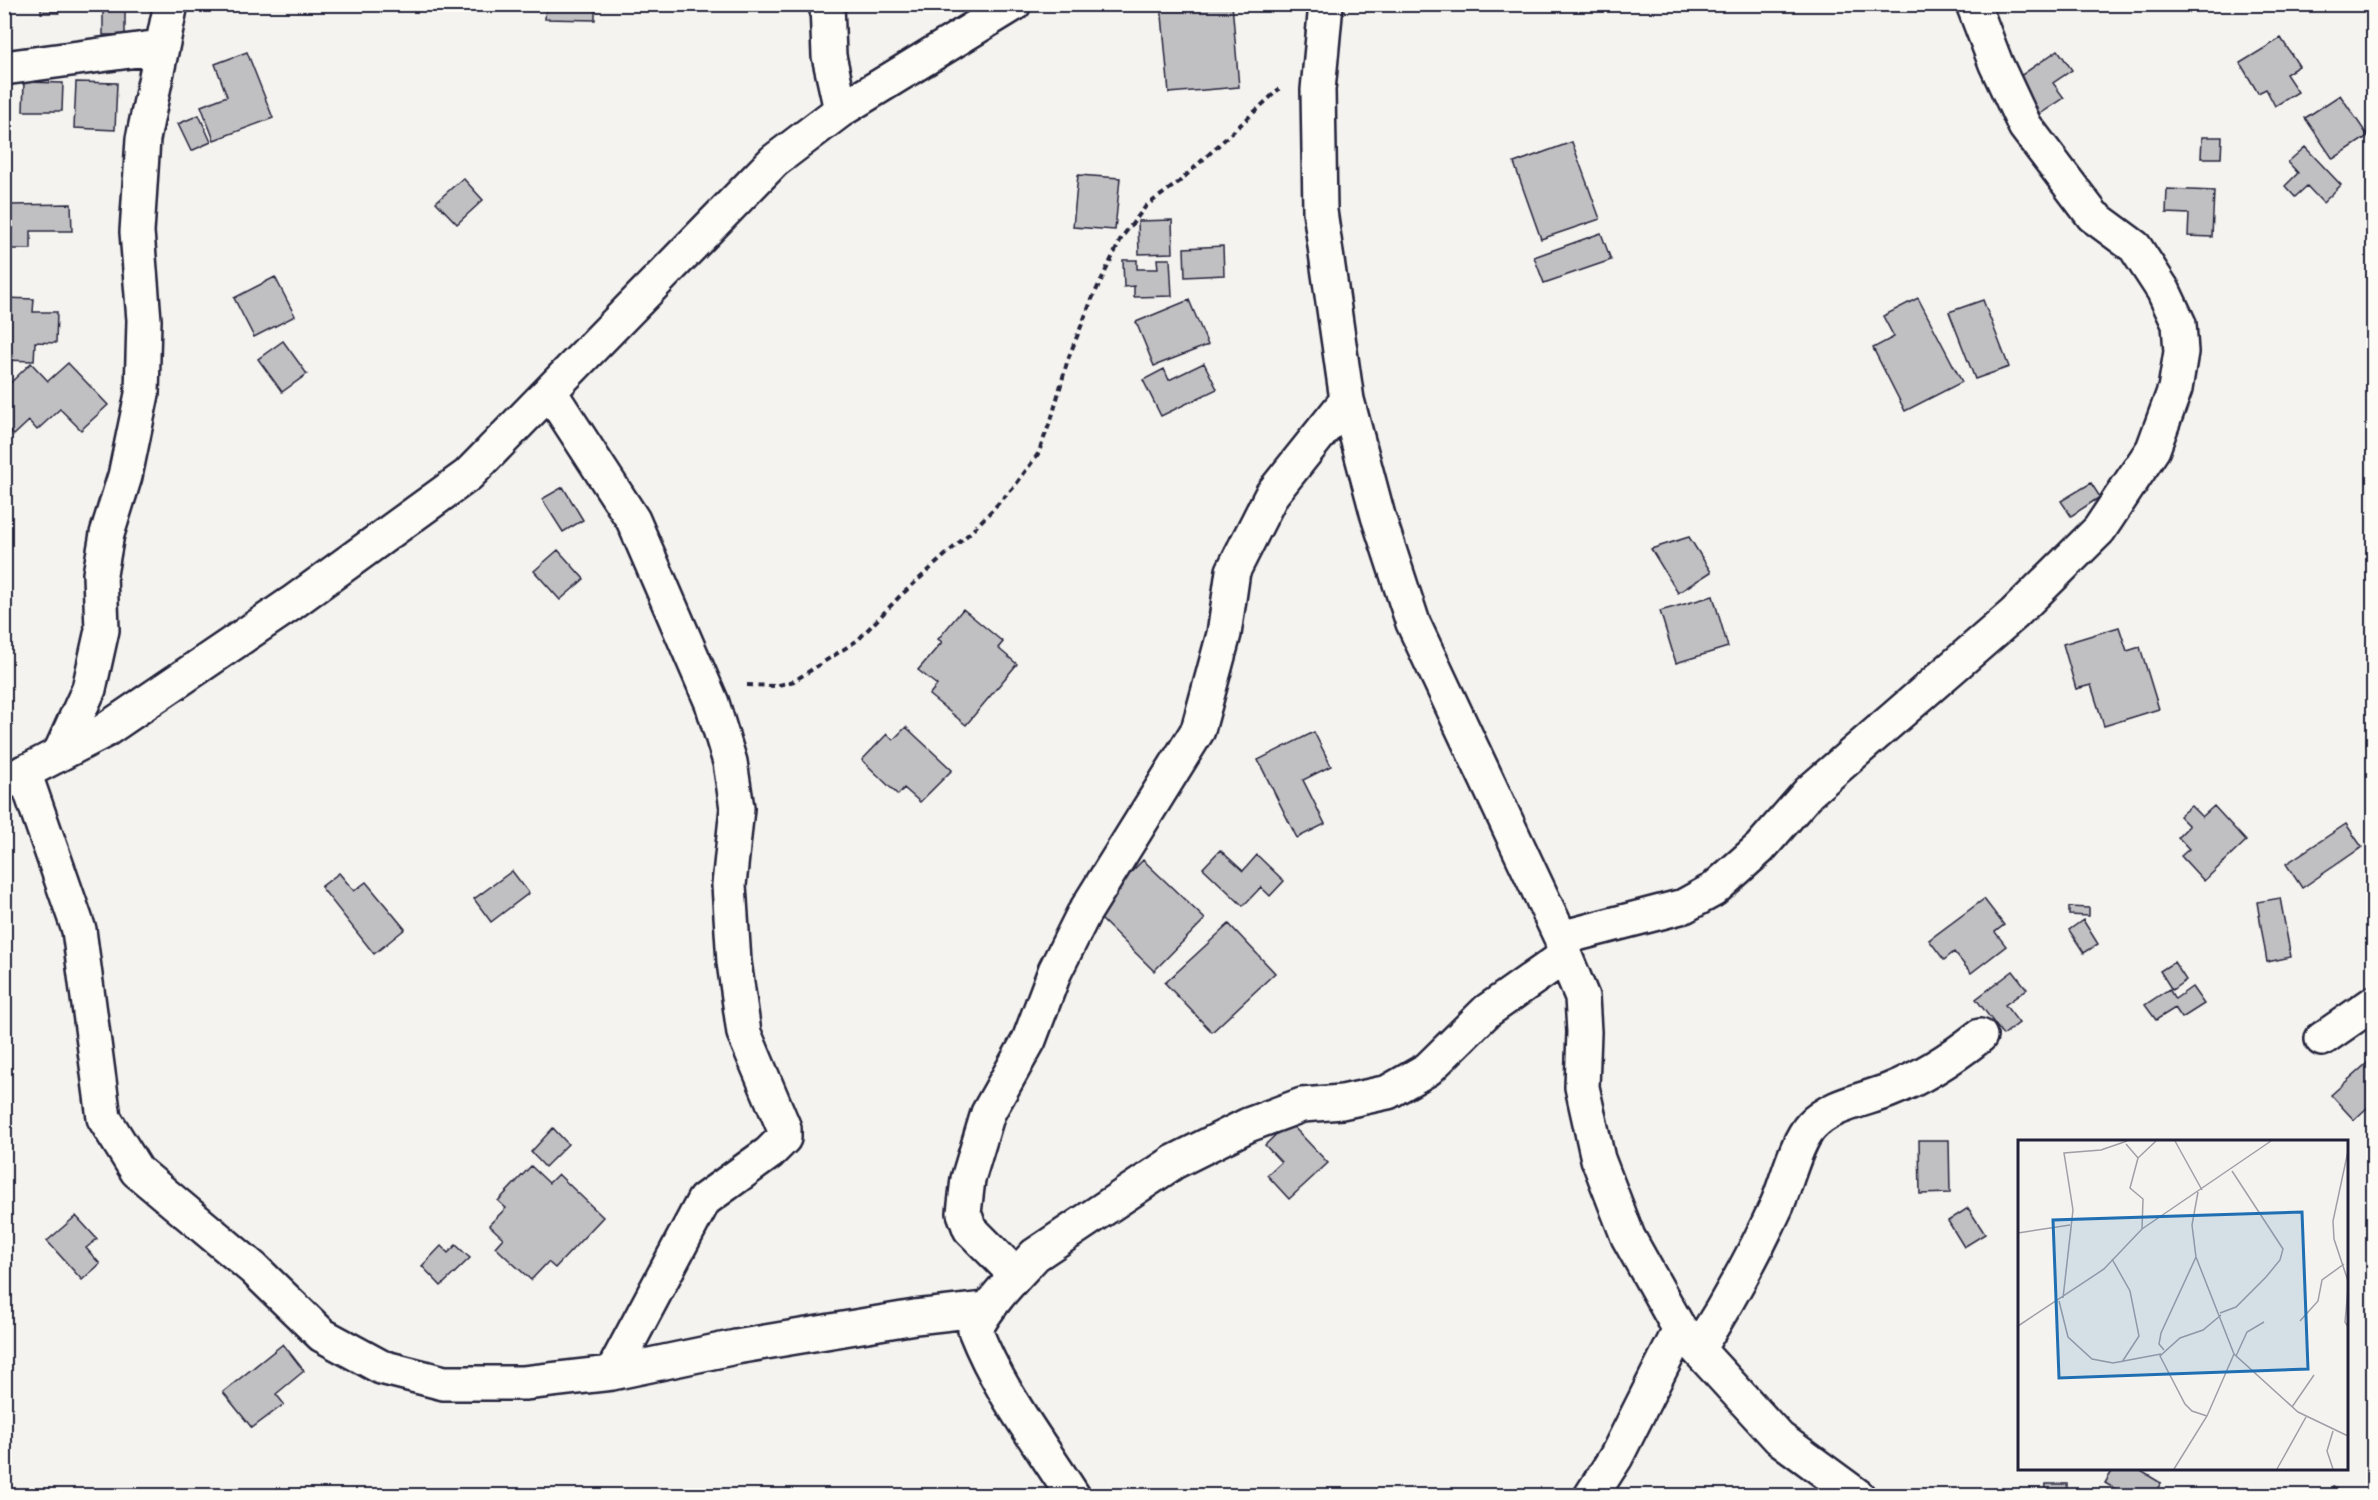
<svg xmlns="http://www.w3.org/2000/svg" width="2378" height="1500" viewBox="0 0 2378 1500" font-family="'Architects Daughter',sans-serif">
<rect width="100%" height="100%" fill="#f4f3ef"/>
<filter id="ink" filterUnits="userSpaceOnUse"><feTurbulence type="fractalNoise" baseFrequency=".0167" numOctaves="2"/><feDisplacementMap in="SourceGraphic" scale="12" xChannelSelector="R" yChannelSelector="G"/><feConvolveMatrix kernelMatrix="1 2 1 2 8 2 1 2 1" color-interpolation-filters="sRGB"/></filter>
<g filter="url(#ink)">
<path fill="#c0bfc2" stroke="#22223b" stroke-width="1.5" d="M41,4H59V13H41Z
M103,4H125V35H103Z
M546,4H595V20L545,19Z
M1161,4H1232L1239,87L1169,93Z
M2281,38L2299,66L2286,74L2298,92L2275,106L2266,89L2258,93L2240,63Z
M2058,50L2072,70L2053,83L2064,98L2040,114L2016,79Z
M247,52L273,118L214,140L201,106L227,96L215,64Z
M24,82L63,83L62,111H23Z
M76,82L117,83L115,130L74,128Z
M2340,95L2368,136L2333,159L2305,118Z
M199,115L211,142L191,151L178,124Z
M2202,137H2222L2221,158H2201Z
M1572,142L1600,219L1541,239L1514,163Z
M2305,147L2341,185L2323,203L2307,186L2295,197L2285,186L2298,173L2288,162Z
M1078,175L1120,178L1115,230L1073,227Z
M463,178L483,200L457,224L436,202Z
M2374,179V201L2368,181Z
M2167,189L2214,191L2212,237L2188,236L2189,214L2166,213Z
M71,204L72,231H31V249H9L10,205Z
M1172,220L1173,253L1139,254L1138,221Z
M1601,233L1611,260L1544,283L1534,257Z
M1223,246L1224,275L1185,277L1184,248Z
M1157,259H1170L1172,296L1134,297V286L1124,287L1123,260H1137V269H1158Z
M275,277L295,316L254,337L234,298Z
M4,298L34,299L33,312H57L56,343L35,342L34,361L4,360Z
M1918,298L1962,382L1905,411L1873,348L1894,337L1883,316Z
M1189,300L1208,345L1154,366L1136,322Z
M1983,300L2009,367L1975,379L1949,312Z
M283,341L307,374L282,392L258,359Z
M31,363L48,381L68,363L108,405L81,430L60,409L37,430L29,421L14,435L4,425V389Z
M1204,363L1217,389L1161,416L1143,380L1164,369L1169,380Z
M2091,483L2100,497L2071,516L2061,501Z
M563,487L583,520L563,532L542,499Z
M1689,537L1711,572L1678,593L1651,549Z
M558,550L584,579L560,600L534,571Z
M1713,596L1728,647L1676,663L1660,611Z
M963,609L1003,642L998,648L1017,664L966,725L929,695L937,685L918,670L942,642L938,639Z
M2119,627L2127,651L2140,647L2159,709L2104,726L2091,685L2076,689L2063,644Z
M906,727L952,770L920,802L904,788L898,795L862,760L887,734L893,740Z
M1314,732L1331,766L1303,780L1325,824L1297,838L1258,760Z
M2191,806L2202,817L2214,806L2246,841L2204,881L2181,856L2189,849L2178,837L2189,826L2179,816Z
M2346,824L2362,847L2302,888L2286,864Z
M1220,850L1243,871L1257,855L1284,881L1270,896L1261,887L1243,906L1203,868Z
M1143,860L1205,919L1154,971L1093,911Z
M512,871L529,893L491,922L474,899Z
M339,873L354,891L366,882L405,929L374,954L321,887Z
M2280,898L2291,957L2267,962L2257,902Z
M1984,899L2004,925L1995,932L2006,946L1971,973L1954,952L1944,960L1929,940Z
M2069,907L2089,908V916L2069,915Z
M2083,920L2098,944L2084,953L2069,930Z
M1229,924L1275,973L1212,1032L1165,983Z
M2174,962L2186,980L2172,990L2160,971Z
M2013,971L2027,989L2005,1005L2019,1023L2003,1035L1976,999Z
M2192,987L2204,1004L2182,1018L2175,1008L2156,1020L2145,1005L2169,989L2175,999Z
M2374,1057V1113L2368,1107L2354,1120L2331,1095Z
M1289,1122L1328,1163L1289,1199L1267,1175L1281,1162L1265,1145Z
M553,1128L568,1144L545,1167L531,1152Z
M1919,1140H1949L1950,1193L1920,1194Z
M531,1166L549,1183L558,1174L603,1217L555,1268L548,1262L531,1280L495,1247L503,1238L489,1225L506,1208L498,1201Z
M1968,1208L1985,1234L1964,1247L1948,1221Z
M76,1216L97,1239L86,1248L100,1264L82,1280L47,1241Z
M456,1245L470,1258L441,1286L422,1266L441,1246L448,1253Z
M283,1344L304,1371L276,1394L284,1404L252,1428L223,1392Z
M2114,1468H2136L2161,1483L2153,1496H2127L2105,1483Z
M2046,1484H2067V1496H2045Z
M2333,1487L2347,1496H2328Z"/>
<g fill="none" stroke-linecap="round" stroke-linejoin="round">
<defs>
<path id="street" d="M827,4L829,56L841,110
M1326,4L1318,90L1320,211L1347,400L1378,516L1413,623L1561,938L1565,956L1582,997L1584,1032L1582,1087L1598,1159L1628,1237L1680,1330L1779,1438L1858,1496
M4,68L160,47
M550,392L633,520L712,703L730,762L737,808L729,885L734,962L744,1033L784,1128V1138L769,1153L704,1200L612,1373
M60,753L89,689L102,630L100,574L107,534L125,476L142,394L144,320L137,232L143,139L171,4
M24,772L79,930L104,1118L137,1171L254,1269L322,1335L381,1367L444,1383H524L612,1373L736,1347L915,1317L986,1309
M1561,938L1684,906L1713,890L1760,848L1809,792L2014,614L2099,530L2153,449L2175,389L2181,352L2179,324L2163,290L2135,247L2093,216L2025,126L1996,64L1973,4
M2322,1039L2374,1003
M1016,1275L970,1229L964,1213L968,1179L988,1113L1029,1040L1055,971L1083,915L1198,730L1224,634L1233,571L1272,494L1347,400
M1698,1349C1728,1302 1754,1255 1777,1205C1787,1182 1796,1142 1811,1126C1830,1105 1865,1100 1890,1090C1923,1077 1952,1058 1980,1036
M1073,1496C1038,1441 999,1391 975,1330C990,1301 1013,1279 1035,1255L1174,1162L1248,1125L1302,1105L1342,1102L1388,1092L1428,1069L1487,1011L1565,956
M1591,1496L1616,1457L1680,1330"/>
<path id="secondary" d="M4,783L104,731L292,603L468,475L774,161L841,110L1014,4"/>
</defs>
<use href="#street" stroke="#22223b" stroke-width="38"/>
<use href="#secondary" stroke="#22223b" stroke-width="38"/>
<path stroke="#22223b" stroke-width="4" stroke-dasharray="6 4.5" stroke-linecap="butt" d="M747,685L775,686L794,681L858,640L899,597L973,530L1014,487L1038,454L1052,417L1068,359L1092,299L1122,237L1146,206L1179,182L1279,89"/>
<use href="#street" stroke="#fdfcf7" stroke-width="33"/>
<use href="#secondary" stroke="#fdfcf7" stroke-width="33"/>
</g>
</g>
<g transform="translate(2018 1140)">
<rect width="330" height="330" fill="#f4f3ef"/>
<path fill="none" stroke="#a09fa7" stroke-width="1.5" d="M157,1L184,50M108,4L120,18L138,1M330,11L315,81L316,99L330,141M120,18L112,48L125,59L124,89M180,52L174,85L178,117L216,214L280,272L330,296M0,93L52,85M94,119L112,151L121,196L104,222M330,149L327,182L330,187M45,158L55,70L46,13L83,10L109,1M41,161L50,197L74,219L95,223L143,214M202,173L218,167L248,137L262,120L265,109L214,31M282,181L300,161L304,140L326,124M0,186L86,129L124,89L253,1M146,210L141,204L143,193L178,117M218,216L229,192L246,182M274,267L296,235M189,276L174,271L167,264L142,216L162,198L185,190L203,175M315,291L309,311L315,329M156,329L189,276L216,214M259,329L288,277"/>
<path fill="#1f6fb2" fill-opacity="0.15" stroke="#1f6fb2" stroke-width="3" d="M284,72L290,229L41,238L35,80Z"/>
<rect width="330" height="330" fill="none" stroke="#22223b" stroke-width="3"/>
</g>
<rect width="2378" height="1500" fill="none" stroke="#fdfcf7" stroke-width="24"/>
<rect x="12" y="12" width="2354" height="1476" fill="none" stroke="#22223b" stroke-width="2" filter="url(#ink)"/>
</svg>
